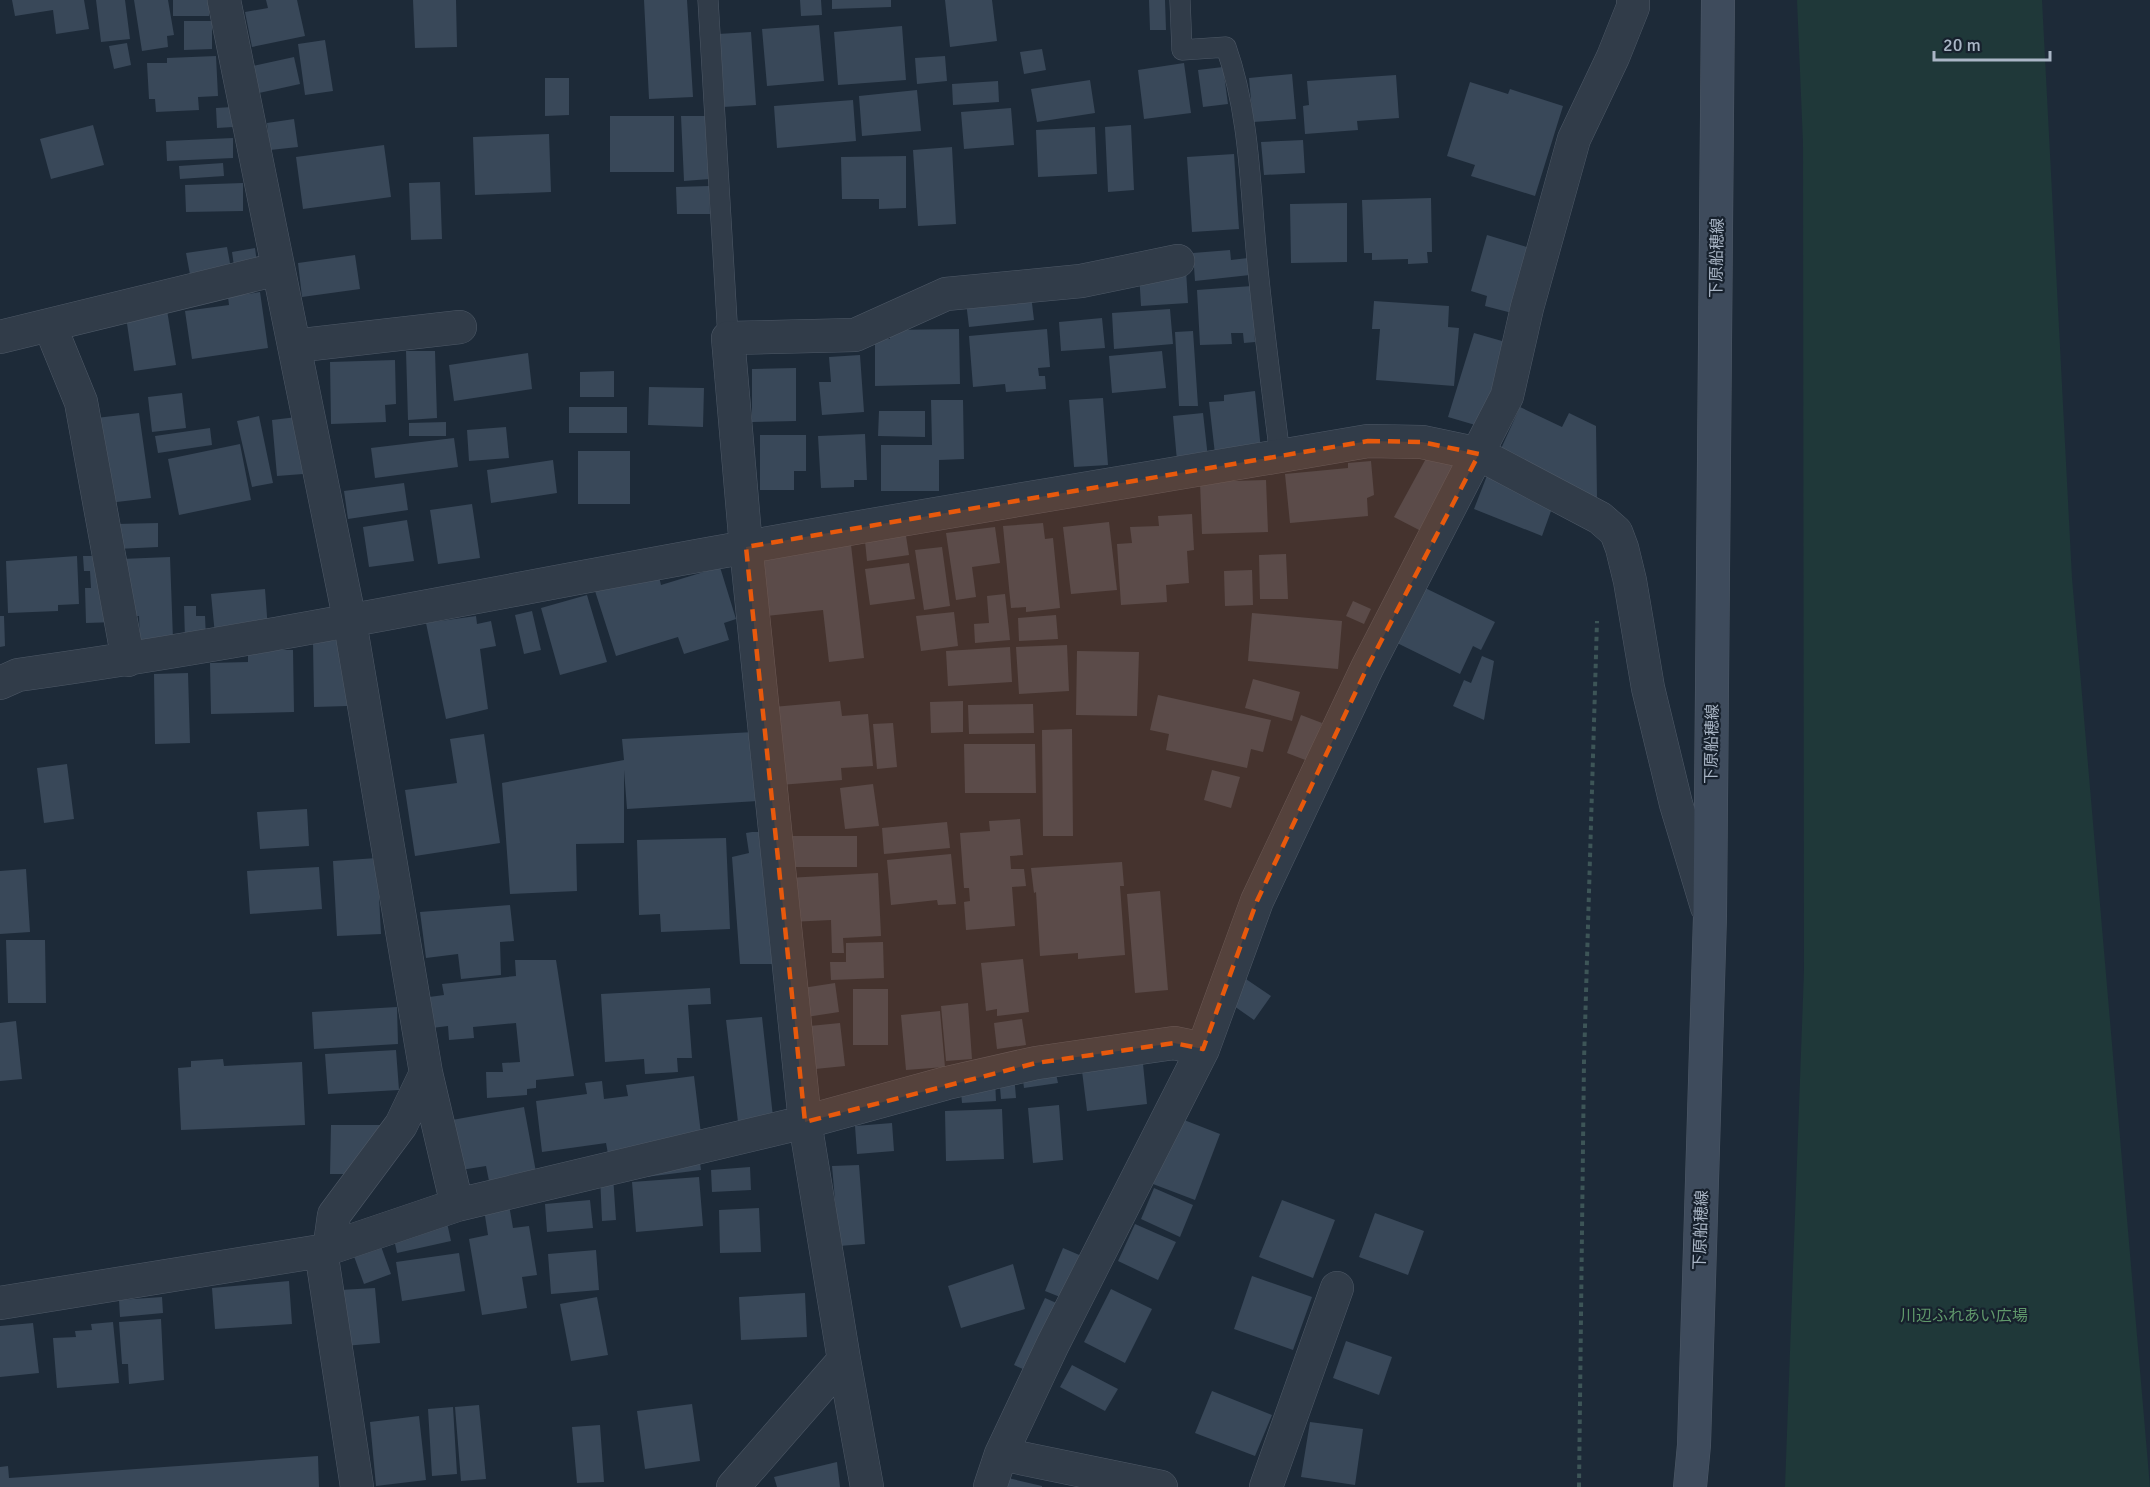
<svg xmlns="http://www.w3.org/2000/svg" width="2150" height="1487" viewBox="0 0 2150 1487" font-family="Signika,'Noto Sans JP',sans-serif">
<rect width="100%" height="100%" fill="#1d2a38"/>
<path fill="#1f3839" d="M1797,0H2042L2072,578L2150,1487H1785L1804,971L1803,143Z"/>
<path fill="#394859" d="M12,0H84L89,29L56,34L53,10L15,16Z
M96,0H125L130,39L101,42Z
M134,0H168L174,35L167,36L168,47L142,51Z
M173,0H209V16H173Z
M266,0H297L305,36L252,47L245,12L268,8Z
M413,0H456L457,47L415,48Z
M644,0H687L693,97L649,99Z
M800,0H821L822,15L801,16Z
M832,0H891V7L832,9Z
M945,0H992L997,41L950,47Z
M1149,0H1165L1166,30H1150Z
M184,21H212V49L184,50Z
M819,25L824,81L767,86L762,29Z
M902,26L906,80L838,85L834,32Z
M751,32L756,105L723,107L718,34Z
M325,40L333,91L305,95L298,44Z
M127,43L131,65L114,69L109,46Z
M1042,49L1046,70L1024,74L1020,52Z
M216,56L218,96L198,97L199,110L156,112L155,99H149L147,63H167V58Z
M945,56L947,81L917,84L915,58Z
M294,57L300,84L259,93L253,66Z
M1184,63L1191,113L1144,119L1138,70Z
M1223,67L1228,104L1203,107L1198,70Z
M1292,74L1296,119L1253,122L1249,78Z
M1396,75L1399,118L1357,121L1358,130L1305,134L1303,106L1309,105L1307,81Z
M545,78H569V115L545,116Z
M1090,80L1095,113L1037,122L1031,89Z
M998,81L999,102L953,105L952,84Z
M1470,82L1508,94L1510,89L1563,106L1535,196L1471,176L1475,165L1447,156Z
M917,90L921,131L862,136L859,96Z
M853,100L856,141L777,148L774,106Z
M232,107L233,127L217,128L216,108Z
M1011,108L1014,145L964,149L961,112Z
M610,116H674V172H610Z
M681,116H708L710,179L684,181Z
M294,119L298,147L270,150L267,123Z
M93,125L104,165L51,179L40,139Z
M1131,125L1134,190L1108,192L1105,127Z
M1095,127L1097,174L1038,177L1036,130Z
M549,134L551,192L475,195L473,137Z
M233,138V158L167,161L166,141Z
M1303,140L1305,173L1264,175L1261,142Z
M384,145L391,197L303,209L296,157Z
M952,147L956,224L918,226L913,150Z
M1234,154L1239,229L1192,232L1187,157Z
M906,156V208L879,209V199H842L841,157Z
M223,163L224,176L180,179L179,166Z
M440,182L442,239L411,240L409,183Z
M243,183V211L186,212L185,185Z
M709,186L710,214H677L676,187Z
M1431,198L1432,252H1427L1428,263L1408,264V259L1372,260V253H1364L1362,200Z
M1347,203V262L1291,263L1290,204Z
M1487,235L1530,248L1512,313L1485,306L1487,296L1471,291Z
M227,247L232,274L191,280L186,253Z
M255,248L258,270L235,273L232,252Z
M1230,250L1231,260L1248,258L1250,275L1195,281L1193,253Z
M355,255L360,289L302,297L298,263Z
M1186,270L1188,303L1141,306L1139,272Z
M1252,286L1255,342L1244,343L1243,333H1231L1232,344L1200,345L1197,290Z
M260,292L268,348L192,359L185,311L229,305L228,297Z
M1031,295L1034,320L969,327L966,302Z
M1374,301L1449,306L1448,327L1459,328L1454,386L1376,380L1380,329H1372Z
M166,304L176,365L134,371L125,310Z
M1170,309L1173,344L1114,349L1112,313Z
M1102,318L1105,348L1061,351L1059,322Z
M959,329L960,384L875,386V339H890V330Z
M1047,329L1050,367L1038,368L1039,376H1045L1046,389L1006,392L1005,384L973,387L969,336Z
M1193,331L1198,406H1179L1175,332Z
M1474,333L1509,343L1482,427L1448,417Z
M406,351H435L437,418L408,420Z
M1162,351L1166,388L1112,393L1109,356Z
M528,353L532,389L454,401L449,365Z
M860,355L864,412L822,415L819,382H831L829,357Z
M395,360L396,404L385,405L386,422L331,424L330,362Z
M796,368V421L752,422V369Z
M614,371V397H580V372Z
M649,387L704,388L703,427L648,425Z
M1255,391L1261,450L1215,454L1209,402L1224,401V395Z
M182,393L186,428L152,432L148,397Z
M1103,398L1108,465L1074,467L1069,400Z
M931,400H963L964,459L939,460V491H881V445H932Z
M569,407H627V433H569Z
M1520,407L1562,427L1569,413L1596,426L1597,498L1499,453Z
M879,411H925V437L878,436Z
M139,413L151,498L108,503L96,418Z
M1203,413L1208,458L1177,461L1173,416Z
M259,416L273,483L252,487L237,421Z
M297,417L303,474L277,476L272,420Z
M446,422V436H409V423Z
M506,427L509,458L469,461L467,430Z
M210,428L212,445L158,453L155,436Z
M865,434L867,480H854V487L821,488L818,436Z
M760,435H806V471H794V490H760Z
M454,438L458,467L375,478L371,448Z
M240,444L251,500L179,515L168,459Z
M578,451H630V504H578Z
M1429,453L1456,467L1421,531L1394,517Z
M553,460L557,493L491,503L487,470Z
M1371,461L1374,495L1367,498L1368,516L1290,523L1285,474L1348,468V463Z
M1488,473L1555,500L1542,536L1474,509Z
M1266,480L1268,532L1202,534L1200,482Z
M404,483L408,510L348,519L344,491Z
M472,504L480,558L438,564L430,510Z
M1192,514L1194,550L1187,551L1189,583L1166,585L1167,602L1121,605L1117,544L1132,543L1130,527L1159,526L1158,516Z
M407,520L414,561L369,567L363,527Z
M1109,522L1117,590L1071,594L1063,527Z
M158,523V547L117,549L116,524Z
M1043,523L1045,539L1053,538L1060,608L1026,612V607L1011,608L1003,526Z
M995,527L1000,563L972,567L976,597L956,600L946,533Z
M906,536L909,555L867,561L865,541Z
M851,545L864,658L829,662L823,610L766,616L759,556Z
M942,547L950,606L924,610L915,550Z
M1286,554L1288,599H1260L1259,555Z
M77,556L79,604L58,605V611L8,613L6,561Z
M83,556H97L116,622L86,623L85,588H91L90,571H84Z
M170,557L173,639L140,641L139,616H123L121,559Z
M909,563L915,599L870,605L865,569Z
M720,567L736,619L724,623L729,640L684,654L678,637L616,656L595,591L658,572L661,585Z
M1252,570L1253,605L1225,606L1224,571Z
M1419,585L1495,622L1481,650L1473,646L1460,674L1391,640Z
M265,589L268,630L215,635L211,594Z
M1005,594L1010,640L975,643L974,624L989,623L987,596Z
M587,595L607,662L560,675L541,608Z
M1353,601L1371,609L1364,624L1346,616Z
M184,606H196V616H205L206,638L185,639Z
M532,611L541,650L524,654L515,615Z
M954,612L958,646L921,651L916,616Z
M1252,613L1342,621L1338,669L1248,661Z
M1056,615L1058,639L1019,641L1018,618Z
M0,616H4L5,646L0,647Z
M476,616L477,624L491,621L496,646L480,649L488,709L446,719L426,623Z
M346,640L347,706L314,707L313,641Z
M1067,645L1069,691L1019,694L1016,647Z
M1010,647L1012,682L948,686L946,651Z
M248,650H293L294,712L211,714L210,663L248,662Z
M1077,651L1139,652L1137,716L1076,715Z
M1482,656L1494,661L1484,720L1453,706L1464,680L1471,683Z
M188,673L190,743L155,744L154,674Z
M1253,679L1300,692L1292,721L1245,708Z
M1158,695L1271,720L1263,752L1251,749L1247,768L1166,750L1169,734L1150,730Z
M840,701L842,716L868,714L873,766L841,768L842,780L780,785L773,707Z
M963,701V732L931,733L930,702Z
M1033,704L1034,733L969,734L968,705Z
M1301,715L1322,723L1308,761L1287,753Z
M893,723L897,767L877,769L873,724Z
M1072,729L1073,836H1043L1042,730Z
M754,732L758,801L627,809L624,770V843L576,844L577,891L510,894L502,783L624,760L622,739Z
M484,734L500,843L415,856L405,790L457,783L450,739Z
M964,744H1035L1036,793H965Z
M67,764L74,819L44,823L37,768Z
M1212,770L1240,777L1231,808L1204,800Z
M873,784L879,826L845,829L840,788Z
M307,809L309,846L260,849L257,812Z
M1020,819L1023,855L1010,856L1011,869H1024L1026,886L1012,887L1015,926L966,930L964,902L970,901L969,888H964L960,833L990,831L989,821Z
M947,822L950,848L884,854L882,828Z
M752,832H762L775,964H740L732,857L749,853L746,833Z
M784,836H857V867H784Z
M726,838L730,929L661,932L660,914L639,915L637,840Z
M951,854L956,904L938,905L937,900L891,905L887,860Z
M377,858L381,934L337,936L333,861Z
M1122,862L1124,886H1120L1125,955L1078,959V953L1040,956L1036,892L1034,893L1031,868Z
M319,867L322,909L250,914L247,871Z
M26,869L30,932L0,934V871Z
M878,873L881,936L843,938L844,953H832L831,920L790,922L787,878Z
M1160,891L1168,990L1135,993L1127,894Z
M510,905L514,941L500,942L501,975L461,979L458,954L426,958L420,912Z
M6,940H45L46,1003H8Z
M883,942L884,978L831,980L830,962H846V943Z
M1023,959L1029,1012L997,1016V1009L986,1011L981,963Z
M515,960H556L574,1076L536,1080V1088L527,1089V1095L487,1098L486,1072H503L502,1063L520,1062L516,1023L473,1027L474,1038L449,1040L448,1026L432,1028L429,997L444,995L442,984L516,976Z
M1240,975L1271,996L1254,1020L1224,999Z
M835,983L839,1012L800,1018L796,989Z
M710,988L711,1004L688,1005L692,1058H677L678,1072L645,1074L644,1059L605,1062L601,994Z
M853,989H888V1045H853Z
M968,1003L972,1059L946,1061L941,1006Z
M397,1007L398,1044L314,1049L312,1012Z
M940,1011L945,1067L906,1070L901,1015Z
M762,1017L773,1117L738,1122L726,1020Z
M1022,1019L1026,1045L997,1049L994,1023Z
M16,1021L22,1079L0,1081V1023Z
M840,1023L845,1066L805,1070L800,1027Z
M396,1050L399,1090L328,1094L325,1054Z
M223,1059L224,1066L302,1062L305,1125L181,1130L178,1068L191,1067V1061Z
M1143,1064L1147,1104L1087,1111L1082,1071Z
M1055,1069L1058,1083L1024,1088L1022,1073Z
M1014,1074L1016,1098L1001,1099L999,1075Z
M694,1076L702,1142L608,1154L606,1143L542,1152L536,1101L587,1094L585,1083L602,1081L604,1099L628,1096L626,1085Z
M995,1080L996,1101L962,1103L960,1081Z
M1059,1105L1063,1160L1033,1163L1028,1108Z
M524,1107L536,1172L489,1181L486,1166L461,1170L452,1120Z
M1002,1109L1004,1159L946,1161L945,1111Z
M1179,1118L1220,1134L1195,1200L1153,1184Z
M892,1123L894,1151L857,1154L855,1126Z
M331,1125H388L359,1174H330Z
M699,1155L701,1170L638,1178Z
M859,1165L865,1244L839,1246L832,1166Z
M750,1167L751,1190L712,1192L711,1170Z
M600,1175H613L616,1220L602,1221Z
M699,1177L703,1226L636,1232L632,1182Z
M1154,1188L1193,1205L1180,1237L1141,1219Z
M508,1199L513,1228L529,1226L537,1275L522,1277L527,1308L482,1315L469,1239L488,1235L483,1203Z
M590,1200L593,1228L547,1232L545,1204Z
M1282,1200L1335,1220L1313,1278L1259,1257Z
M759,1208L761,1252L720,1253L719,1210Z
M1375,1213L1424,1231L1408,1275L1359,1257Z
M446,1218L451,1241L397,1253L392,1230Z
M1135,1224L1176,1242L1158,1280L1118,1261Z
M378,1238L391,1274L364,1284L351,1248Z
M1063,1248L1084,1257L1065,1299L1045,1291Z
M596,1250L599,1290L551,1294L548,1254Z
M459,1253L465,1291L402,1301L396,1262Z
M1013,1264L1025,1309L961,1328L948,1286Z
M1252,1276L1312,1297L1293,1350L1234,1329Z
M289,1281L292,1324L215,1329L212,1288Z
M375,1288L380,1343L344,1346L340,1290Z
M1111,1289L1152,1309L1125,1363L1084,1342Z
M805,1293L807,1337L741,1340L739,1297Z
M162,1297L163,1313L120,1317L119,1300Z
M597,1297L608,1355L571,1361L560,1304Z
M1045,1298L1061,1305L1030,1372L1014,1365Z
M161,1319L164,1380L129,1384L128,1364H122L119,1322Z
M113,1322L119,1383L57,1388L53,1338L76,1337L75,1331L92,1330L91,1324Z
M33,1323L39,1373L0,1377V1326Z
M1346,1341L1392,1357L1379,1395L1333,1378Z
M1072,1365L1118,1389L1105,1411L1060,1387Z
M1212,1391L1272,1415L1255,1456L1195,1433Z
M692,1404L700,1461L645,1469L637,1411Z
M479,1405L486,1479L461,1481L455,1407Z
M453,1407L457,1474L432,1476L428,1409Z
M419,1416L426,1480L376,1486L370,1422Z
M1310,1422L1363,1429L1355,1485L1301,1477Z
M600,1425L604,1482L577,1483L572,1427Z
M318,1456L319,1487H0V1467L8,1466L9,1478Z
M837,1462L840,1487H777L774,1477Z
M1008,1478L1042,1486V1487H1006Z"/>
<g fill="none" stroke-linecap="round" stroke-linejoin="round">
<defs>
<path id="service" d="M708,0L728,338
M1180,0L1182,50L1226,47C1250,115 1250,188 1257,259C1263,325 1272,390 1280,456"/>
<path id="minor" d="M224,0L350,622L426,1073L457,1205
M50,326L81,402L128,660
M0,337L278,269
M294,346L460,327
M0,683L18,675C263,641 504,590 747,547C924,515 1102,486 1280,456L1368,441L1422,442L1479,454L1600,518L1616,532L1622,548L1630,581L1648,688L1676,804L1707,907
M0,1303L321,1251L457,1205L805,1122L947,1083L1036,1063L1174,1043L1203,1049
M1001,1454L1161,1487
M357,1487L321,1251L330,1244L334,1215L401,1125L426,1073
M733,1487L844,1360
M867,1487L844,1360L805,1122L746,547L728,338L855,335L946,294L1081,281L1178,261
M990,1487L1001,1454L1053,1344L1203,1049L1257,901L1367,668L1507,396L1527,308L1574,139L1613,57L1633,7V0
M1266,1487L1337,1288"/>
<path id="secondary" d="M1690,1487L1694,1445L1710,916L1718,0"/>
</defs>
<use href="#service" stroke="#4e5967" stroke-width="21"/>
<use href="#minor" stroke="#4e5967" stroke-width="34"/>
<use href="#secondary" stroke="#4e5967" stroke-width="34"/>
<path stroke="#3d5557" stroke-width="4" stroke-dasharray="4.5 4.5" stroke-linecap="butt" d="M1579,1487L1584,1061L1597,621"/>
<use href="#service" stroke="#313c49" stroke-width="20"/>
<use href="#minor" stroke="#313c49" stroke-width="33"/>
<use href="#secondary" stroke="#3e4b5c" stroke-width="33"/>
</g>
<path fill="#e8590c" fill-opacity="0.2" stroke="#e8590c" stroke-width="4.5" stroke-dasharray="12 8" stroke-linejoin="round" d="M1368,441L1422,442L1479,454L1367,668L1257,901L1203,1049L1174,1043L1036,1063L805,1122L746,547Z"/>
<g text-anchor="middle" stroke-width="4.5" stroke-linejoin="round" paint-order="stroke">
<g font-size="16" fill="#aab6c6" stroke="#17212d">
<text transform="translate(1716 258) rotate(-89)" y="6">下原船穂線</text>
<text transform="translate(1711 744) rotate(-89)" y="6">下原船穂線</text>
<text transform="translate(1700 1230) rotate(-88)" y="6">下原船穂線</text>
</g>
<g font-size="16" fill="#60986b" stroke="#17212d">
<text x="1964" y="1321">川辺ふれあい広場</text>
</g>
</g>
<path d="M1934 51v9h116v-9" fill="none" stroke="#aab6c6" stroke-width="3"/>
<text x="1943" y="51" font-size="18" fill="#aab6c6" stroke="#17212d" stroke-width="4.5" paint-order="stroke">20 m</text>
</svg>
